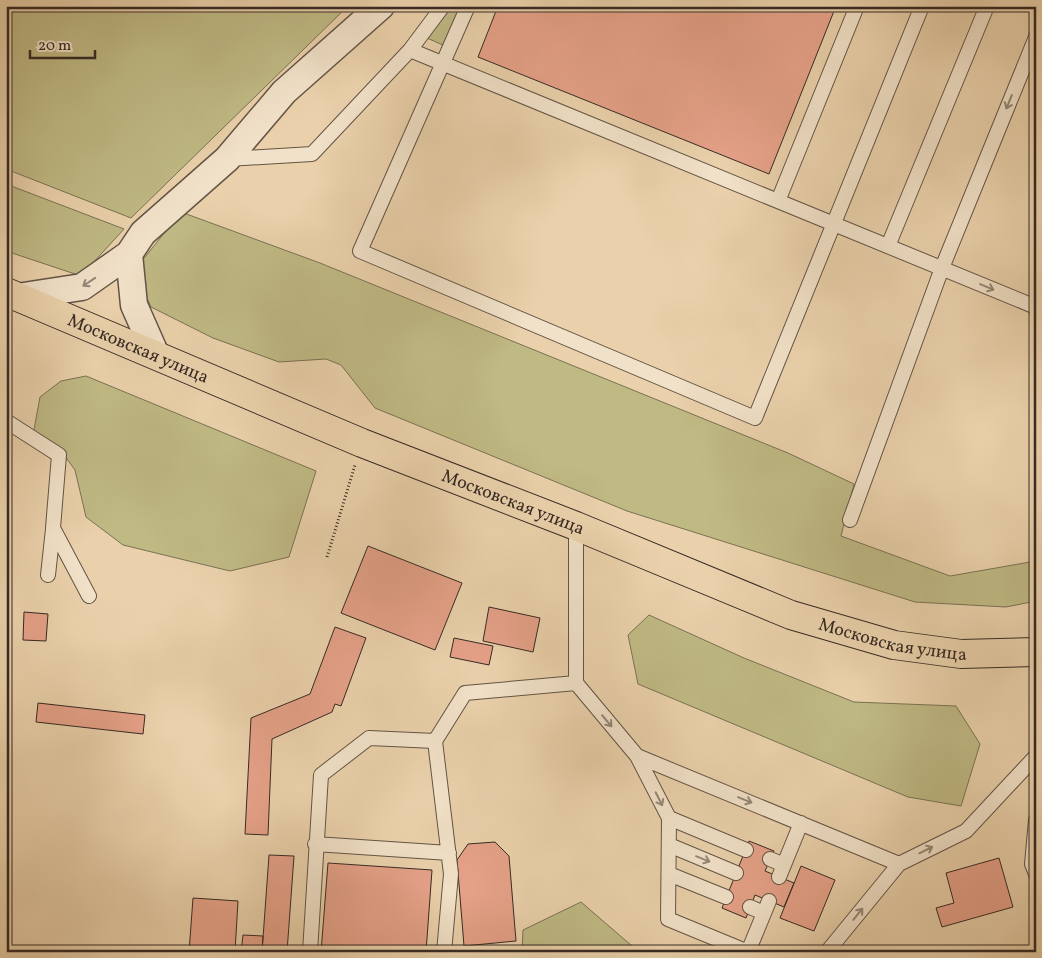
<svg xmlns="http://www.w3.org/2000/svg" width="1042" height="958" viewBox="0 0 1042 958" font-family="Vollkorn,serif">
<rect width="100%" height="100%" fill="#ead1ab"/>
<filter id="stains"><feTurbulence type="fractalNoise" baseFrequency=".004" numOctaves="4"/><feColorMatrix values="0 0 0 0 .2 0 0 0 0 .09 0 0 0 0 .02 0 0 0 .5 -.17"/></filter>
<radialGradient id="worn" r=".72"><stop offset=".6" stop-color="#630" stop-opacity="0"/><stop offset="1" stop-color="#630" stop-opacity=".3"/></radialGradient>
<path fill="#bfb984" stroke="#7a7254" d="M6,6H348L131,218L6,169Z
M453,6H463L445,46L427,38Z
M6,184L124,229L81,276L6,251Z
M181,212L320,263L788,453L854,484L841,536L950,576L1036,561V601L1006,607L915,602L627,511L375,408L341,365L326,359L279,362L213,338L151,307L141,285V262Z
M86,376L316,471L289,557L230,571L123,545L86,517L75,470L64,455L33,435L40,397L61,381Z
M649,615L744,658L854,702L956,706L980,744L961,806L908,797L638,684L628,635Z
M581,902L639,952H522L523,930Z"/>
<path fill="#e5a188" stroke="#362a24" d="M498,6H836L769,174L478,57Z
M368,546L462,583L435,650L341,613Z
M6,566H8V616H6Z
M489,607L540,618L533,652L483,641Z
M24,612L48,614L46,641L23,640Z
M335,627L366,638L341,706L335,704L332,712L272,739L268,835L245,834L251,718L310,694Z
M454,638L493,646L489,665L450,657Z
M38,703L145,715L143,734L36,722Z
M749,841L774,851L765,871L794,883L784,907L755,895L746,918L722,908Z
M495,842L509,856L516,941L464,946L457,860L468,844Z
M269,855L294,856L287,952H262Z
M999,858L1013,907L942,927L936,908L954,903L946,873Z
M328,863L432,870L426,952H321Z
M801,866L835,880L814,931L780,918Z
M193,898L238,901L235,952H189Z
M243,935L263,936L262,952H241Z
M467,949L510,952H467Z"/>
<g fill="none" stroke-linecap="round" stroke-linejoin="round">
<defs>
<path id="lane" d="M468,6L360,251L755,418L922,6
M410,50L1036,307
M228,159L312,154L410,50L443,6
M778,201L857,6
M888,246L987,6
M6,421L59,455L53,528L89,596
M850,520L942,268L1036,37
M576,526V683L637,756L899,864L966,831L1036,756
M48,575L53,529
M435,741L451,874L444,952
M637,756L669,818L668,919L748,952
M669,818L746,850
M1036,820L1032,864L1036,874
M315,844L449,853
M669,845L736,873
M770,859L784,865
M669,874L726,897
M779,877L801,823
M750,907L764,913
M310,952L321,775L369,738L435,741L465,693L576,683
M748,952L769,901
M827,952L899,864"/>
<path id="street" d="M129,254L134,305L156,355
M17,297L82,287L129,254L143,233L227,159L284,92L381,6"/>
<g id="primary">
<path id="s1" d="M6,292L362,443L576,526L791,615L894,645L961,654L1036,652"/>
</g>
</defs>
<use href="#lane" stroke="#635446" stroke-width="16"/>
<use href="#street" stroke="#635446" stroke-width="29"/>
<use href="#primary" stroke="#362a24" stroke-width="30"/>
<path stroke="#362a24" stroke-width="3" stroke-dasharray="1 2.5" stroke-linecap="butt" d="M327,557L355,465"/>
<use href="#lane" stroke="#f1e1c8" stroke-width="14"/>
<use href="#street" stroke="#f1e1c8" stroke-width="26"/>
<use href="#primary" stroke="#ead1ab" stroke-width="28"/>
</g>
<defs><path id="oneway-shaft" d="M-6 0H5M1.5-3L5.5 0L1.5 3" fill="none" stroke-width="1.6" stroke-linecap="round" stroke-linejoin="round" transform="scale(1.25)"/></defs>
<g stroke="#948676">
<use href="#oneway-shaft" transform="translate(1009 102) rotate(112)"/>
<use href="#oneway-shaft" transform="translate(89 282) rotate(146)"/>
<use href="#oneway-shaft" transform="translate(987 287) rotate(23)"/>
<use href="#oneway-shaft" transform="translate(607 721) rotate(50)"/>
<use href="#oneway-shaft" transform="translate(659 799) rotate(63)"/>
<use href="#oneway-shaft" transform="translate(745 800) rotate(22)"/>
<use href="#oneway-shaft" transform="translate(926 850) rotate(-26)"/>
<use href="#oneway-shaft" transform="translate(703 859) rotate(22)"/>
<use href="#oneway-shaft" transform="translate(858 914) rotate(-51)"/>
</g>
<g text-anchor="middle" stroke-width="4" stroke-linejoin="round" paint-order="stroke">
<g font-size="18" fill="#362a24" stroke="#f1e1c8">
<text dy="6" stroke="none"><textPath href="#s1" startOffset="144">Московская улица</textPath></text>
<text dy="6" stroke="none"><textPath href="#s1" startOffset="549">Московская улица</textPath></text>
<text dy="6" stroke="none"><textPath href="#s1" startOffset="954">Московская улица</textPath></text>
</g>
</g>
<rect width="1042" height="958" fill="none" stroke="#ead1ab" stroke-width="25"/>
<rect x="8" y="8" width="1027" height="943" fill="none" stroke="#362a24" stroke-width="2.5"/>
<rect x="12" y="12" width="1017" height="933" fill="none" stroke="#362a24"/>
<path d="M30 50v8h65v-8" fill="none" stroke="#362a24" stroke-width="2.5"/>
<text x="38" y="50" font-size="15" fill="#362a24" stroke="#f1e1c8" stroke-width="4" paint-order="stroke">20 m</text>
<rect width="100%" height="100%" filter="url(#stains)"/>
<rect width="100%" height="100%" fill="url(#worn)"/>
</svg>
